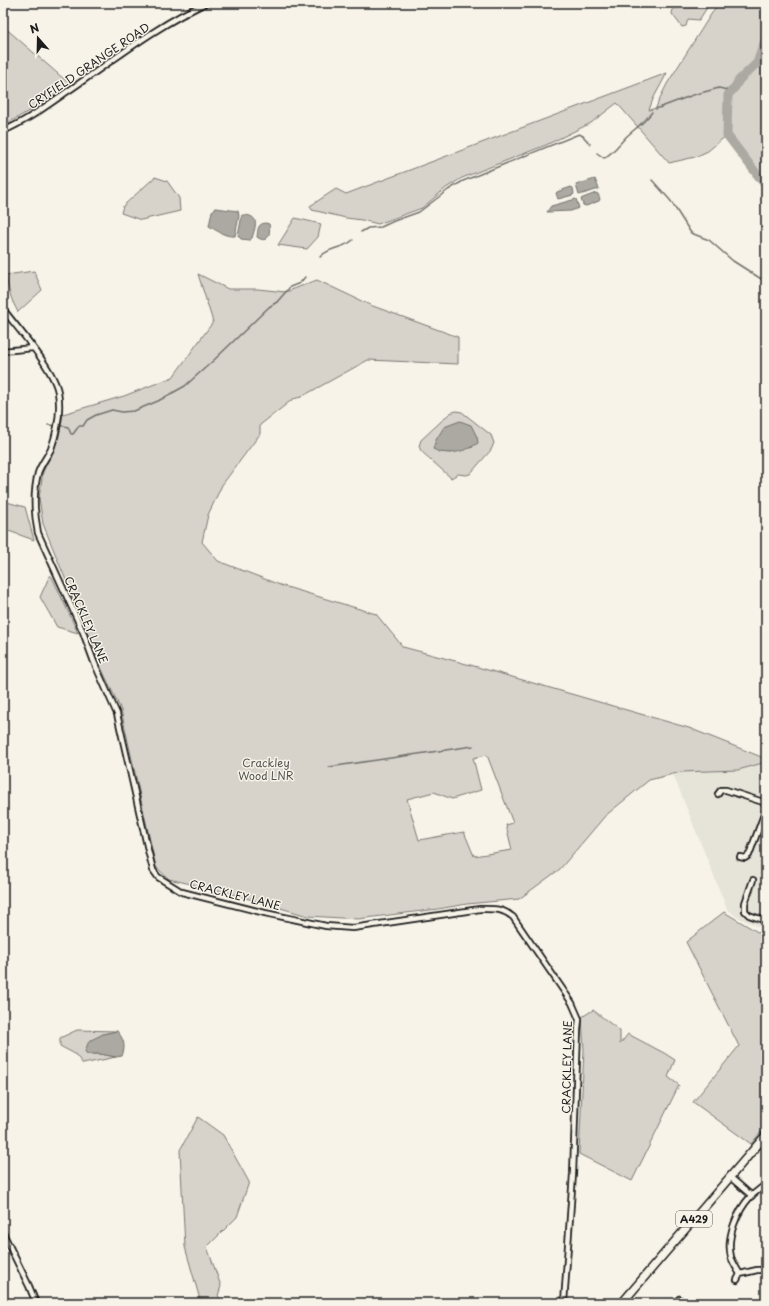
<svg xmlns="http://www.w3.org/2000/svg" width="769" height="1306" viewBox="0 0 769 1306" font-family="'Playpen Sans',sans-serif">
<rect width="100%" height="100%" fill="#f7f3e8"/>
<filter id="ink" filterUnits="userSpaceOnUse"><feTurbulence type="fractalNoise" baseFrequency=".025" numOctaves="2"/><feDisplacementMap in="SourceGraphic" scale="8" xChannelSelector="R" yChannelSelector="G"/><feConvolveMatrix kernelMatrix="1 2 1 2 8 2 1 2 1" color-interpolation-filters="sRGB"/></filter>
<g filter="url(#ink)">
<path fill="#e6e3d9" d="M766,762V930L737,917L727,909L673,774L681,772L738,770Z"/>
<path fill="#d7d3cb" stroke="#7a7874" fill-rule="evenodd" d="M702,3H706L708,6L699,20L688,19L686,26L682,27L672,14L673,9C677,8 680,7 683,7C692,6 696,10 702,3Z
M726,3H766V57L763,65L766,74V186L727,135L708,151L695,157L669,163L617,103L591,123L546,145L462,178L446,188L422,208L378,224L362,220L346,218L312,210L310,206L336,189L346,194L667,73L653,99L649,110L656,108L659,100L667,84L715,8L720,4Z
M3,26L72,86L3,126Z
M155,177L167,181L179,198L180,211L141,220L121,213L123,206Z
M295,218L321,224L318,237L307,249L278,245Z
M34,271L42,290L18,312C11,300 8,289 6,275Z
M198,274L228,289H258L286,292L317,280L370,305L458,337V364L368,360L301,397L293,399L260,425V434L222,485L208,515L202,542L218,561L280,585L376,614L403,647L474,666L689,728L759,756L766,760V762L738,770L681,772L649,780L605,816L560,869L519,899L467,904L438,909L358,919L308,916L225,892L169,879L156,867L121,710L98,661L83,622L43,524L39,498L43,472L59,437L63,414L124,396L173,377L213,322ZM487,755L513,823L506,825L512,850L474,856L464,832L419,840L407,799L434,792L452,799L481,790L473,758Z
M456,411L462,412L491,435L494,443L491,450L470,474L466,475L458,474L451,478L421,451L419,446L421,440L450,413ZM436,440L473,447L451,453L439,452L435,444Z
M3,501L25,507L34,540L3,529Z
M50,575L52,577L78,633L57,627L40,597Z
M724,912L766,937V1126L751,1144L693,1102L739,1046L686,942Z
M593,1010L620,1031V1044L628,1034L664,1053L675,1060L668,1077L679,1085L632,1181L579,1154L584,1050L582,1017Z
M77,1030L117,1031L103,1034L94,1054H100L116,1057L83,1064L75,1054L60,1046V1038Z
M198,1117L223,1135L249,1182L237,1217L207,1247L221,1286L218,1296L225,1303H201L185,1247L180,1150Z"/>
<path fill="#aca9a2" stroke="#72716c" d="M595,179L599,189L579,195L576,185Z
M571,187L573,188L574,194L573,195L558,199L556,193L557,192Z
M596,193L598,194L600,199L599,201L586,206L583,205L581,199L583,198Z
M576,199L579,208L571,211L547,212L551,206Z
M216,208L238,211L239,216L235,236C226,237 217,231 209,226L212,211Z
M242,215C260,215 256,225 252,238L250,240L241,239L238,236Z
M265,223L269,224C271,233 268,245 257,237C258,231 257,224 265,223Z
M460,421L471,425L477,437L478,443C467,451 447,457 433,449L436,440L444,427Z
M117,1031C124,1039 126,1046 122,1056L116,1057L100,1054H87L85,1051L89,1041L103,1034Z"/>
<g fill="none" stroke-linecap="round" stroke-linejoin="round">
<path stroke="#72716c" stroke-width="1.5" d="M656,109L693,95L719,88L731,91
M597,153L604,158C613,153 619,144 627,136C636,128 645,122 652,112
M652,180L670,200L691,233L709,240L733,261L766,282
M361,232L368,228L381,227L394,221L419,212L448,190L463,181L579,134L583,136L590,144
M320,257C329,247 343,249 353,240
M48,425L64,426L68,427L71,434H73L79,426H83L87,420L96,415L112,410L122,412L134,411L158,401L185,386L214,360L269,307L277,302L290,287L300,283L305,277
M329,767L473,746"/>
<path stroke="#aca9a2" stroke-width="9" d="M766,38L757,63L739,80L735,87L728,95L727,135L766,186"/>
<defs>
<path id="minor" d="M3,131C26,121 45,107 65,93C110,63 157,25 206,3
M3,309C18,329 54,369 58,392C61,410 57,432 51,449C47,457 41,464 38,473C33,493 34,513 38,533L83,632L94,662L117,714L148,850L153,870L158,877L182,892L265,913L326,926L353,928L480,909C494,909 502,908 513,917L572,1003L579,1019L578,1029L573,1174L564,1303
M3,351L33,348
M718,794L721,790H726L766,803
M740,857L745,858L749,855L766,809
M753,880L745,903V911L749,915L766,921
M730,1177L752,1196
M3,1233L29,1286L36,1303
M740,1274L757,1270H766
M737,1280L740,1274C737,1269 733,1263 731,1257C726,1237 737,1211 751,1196C756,1192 761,1188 766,1184
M675,1303L679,1299"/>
<path id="primary" d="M622,1303L766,1135"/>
</defs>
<use href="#minor" stroke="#1c1c1c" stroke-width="8"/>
<use href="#primary" stroke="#1c1c1c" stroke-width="10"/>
<use href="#minor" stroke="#f7f3e8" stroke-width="4.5"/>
<use href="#primary" stroke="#f7f3e8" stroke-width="7"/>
</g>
</g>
<g text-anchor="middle" stroke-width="3" stroke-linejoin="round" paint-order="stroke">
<rect fill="#f7f3e8" stroke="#5e5c59" stroke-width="1" x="676" y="1211" width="36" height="16" rx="3"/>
<g font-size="10" font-weight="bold" fill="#1c1c1c">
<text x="694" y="1223">A429</text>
</g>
<g font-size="11" fill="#1c1c1c" stroke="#f7f3e8">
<text transform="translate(89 66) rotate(-34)" y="4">CRYFIELD GRANGE ROAD</text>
<text transform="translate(86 620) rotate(67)" y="4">CRACKLEY LANE</text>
<text transform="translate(235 895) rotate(14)" y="4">CRACKLEY LANE</text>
<text transform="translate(567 1067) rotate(-89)" y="4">CRACKLEY LANE</text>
</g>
<g font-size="11" fill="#545351" stroke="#f7f3e8">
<text x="266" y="767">Crackley<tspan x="266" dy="13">Wood LNR</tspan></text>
</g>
</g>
<rect width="769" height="1306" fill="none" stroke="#f7f3e8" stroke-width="16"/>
<rect x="8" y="8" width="753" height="1290" fill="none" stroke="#1c1c1c" stroke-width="1.5" filter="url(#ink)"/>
<g transform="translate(38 38) rotate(340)" stroke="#f7f3e8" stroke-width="3" paint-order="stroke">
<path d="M0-3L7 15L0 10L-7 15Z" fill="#1c1c1c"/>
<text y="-6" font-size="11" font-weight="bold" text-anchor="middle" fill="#1c1c1c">N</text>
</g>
</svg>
